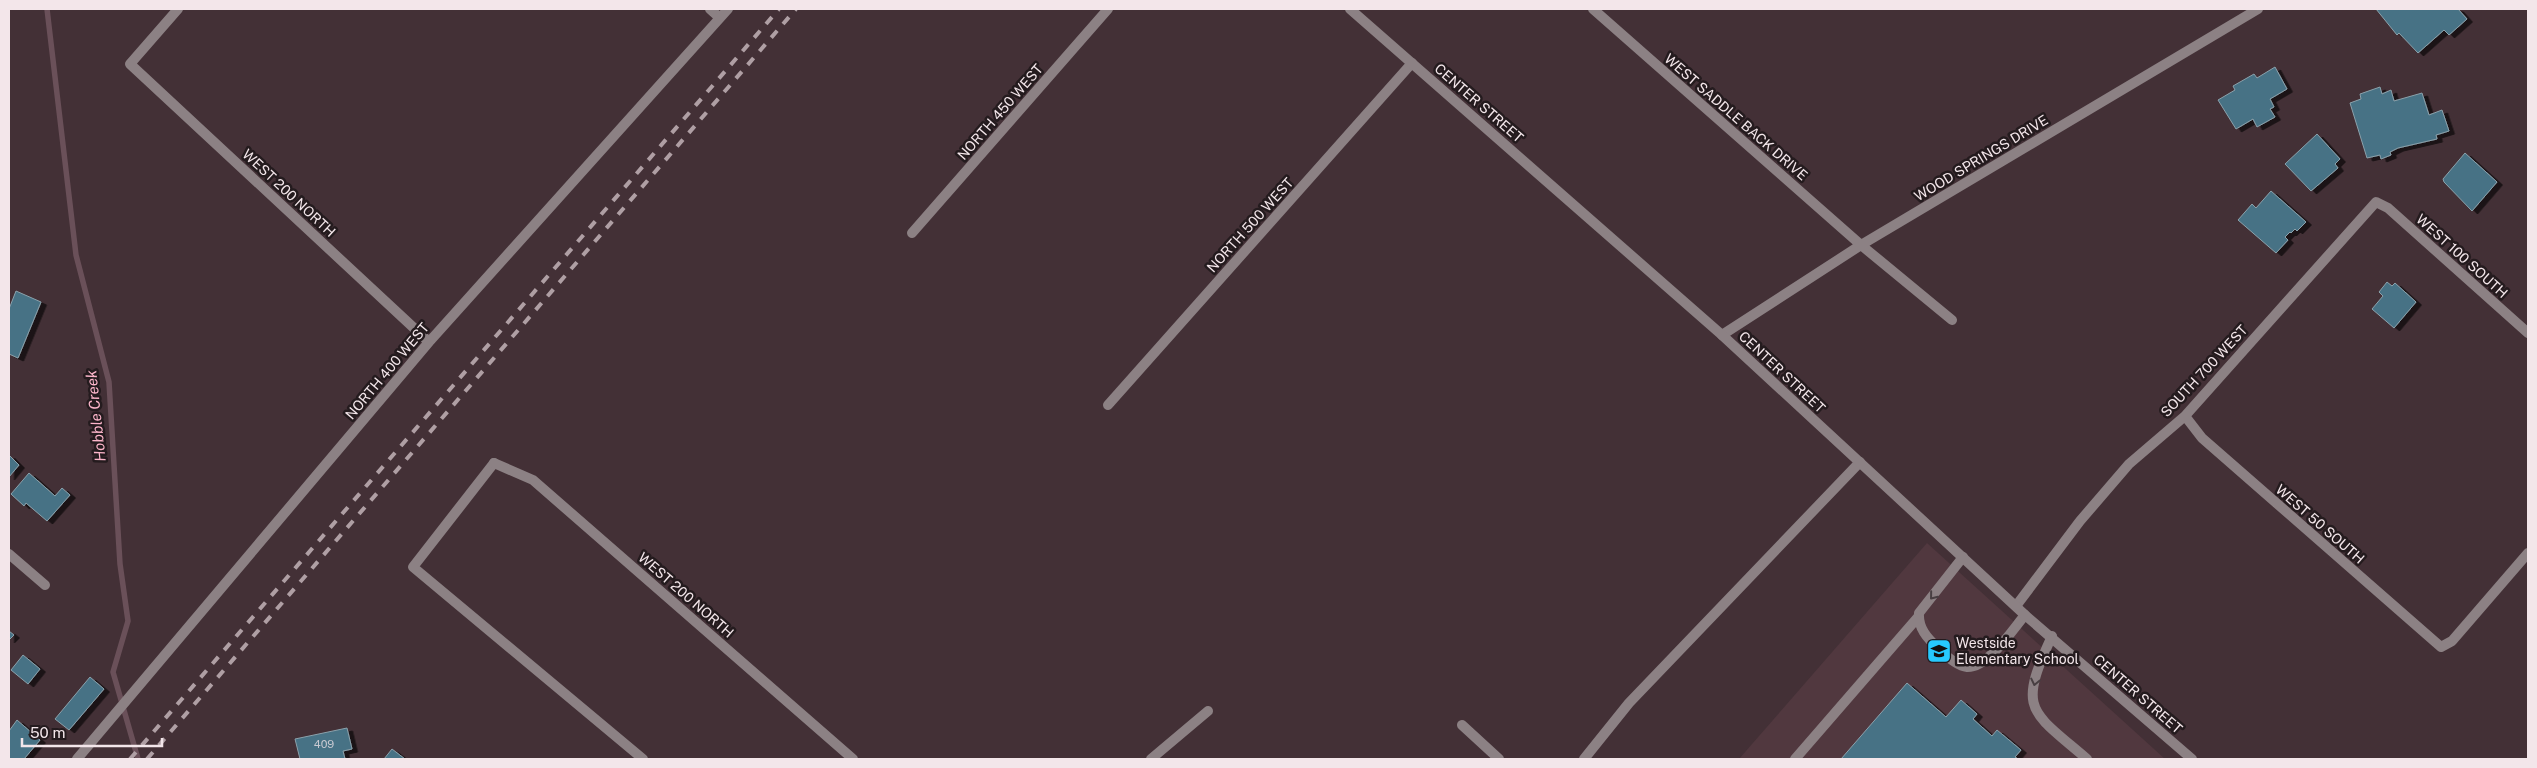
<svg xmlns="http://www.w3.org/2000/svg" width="2537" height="768" viewBox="0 0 2537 768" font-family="'Public Sans',sans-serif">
<defs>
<filter id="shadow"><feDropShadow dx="5.5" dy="3" stdDeviation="0" flood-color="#0009"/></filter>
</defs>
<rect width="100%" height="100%" fill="#433036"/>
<path fill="#51383f" d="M1927,543L2165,759H1739Z"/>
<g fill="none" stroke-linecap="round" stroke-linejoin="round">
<path stroke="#6a5059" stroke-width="5.5" d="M47,9L76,255L109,382L120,564L128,621L113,672L138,759"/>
</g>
<path fill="#467285" stroke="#8ba1ab" filter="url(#shadow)" d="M2376,9H2458L2467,19L2449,35L2444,30L2418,53L2399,33L2397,35Z
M2275,67L2287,89L2270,99L2274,107L2270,109L2275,117L2257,127L2253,119L2236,129L2218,100L2235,90L2233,86L2254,74L2257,78Z
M2380,87L2382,94L2391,90L2394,101L2422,93L2429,115L2442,110L2449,131L2436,135L2437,139L2398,148L2390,152L2391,155L2381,159L2380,155L2367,158L2350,103L2361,99L2360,94Z
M2317,134L2340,159L2335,164L2338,168L2311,191L2285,164Z
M2465,153L2497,182L2472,211L2444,182L2443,179Z
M2271,191L2306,222L2297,231L2295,229L2291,233L2290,232L2285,237L2288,240L2276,253L2238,220L2252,204L2256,208Z
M2387,282L2392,286L2395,283L2416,302L2394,328L2372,309L2383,296L2379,292Z
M16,291L41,302L18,358L9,354V309Z
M9,455L19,465L9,477Z
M29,473L55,496L62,488L70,495L47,521L26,503L24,506L11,494Z
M9,631L14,635L9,640Z
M23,655L40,669L28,684L11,670Z
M90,677L104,689L69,730L55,719Z
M1907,683L1946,717L1961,700L1977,714L1973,719L1992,736L1997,730L2021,750L2015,757L2018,759H1841Z
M17,720L40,740L24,759H9V731Z
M347,728L352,749L343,751L345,759H300L295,739Z
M392,749L405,759H384Z"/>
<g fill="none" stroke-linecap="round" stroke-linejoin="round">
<path stroke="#8c8184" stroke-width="10" d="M494,463L413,567L643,759
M1963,557L1919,613C1918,628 1927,638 1938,648C1945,655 1957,666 1967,667C1988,668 2013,629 2025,615
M2052,636C2017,711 2030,710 2087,759
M1795,759L1919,616"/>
<path stroke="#8c8184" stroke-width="10" d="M178,9L130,64L429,342
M710,9L720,18
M1593,9L1861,245L1952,320
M912,233L1108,9
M1722,335L1861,245L2258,9
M1108,405L1412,63
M2185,416L2202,438L2441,647L2452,641L2528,553
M494,463L533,480L853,759
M9,554L45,585
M2016,606L2080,521L2129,464L2185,416L2376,202L2388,208L2528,333
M1462,725L1499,759
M77,759L429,342L728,9
M1151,759L1208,711
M1584,759L1629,703L1860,462"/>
<path stroke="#8c8184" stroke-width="10" d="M1350,9L1722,335L2025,615L2192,759"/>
<path stroke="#af9fa4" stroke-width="4" stroke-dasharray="9 9" stroke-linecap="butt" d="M130,759L779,9
M147,759L796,9"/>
</g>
<defs><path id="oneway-chevron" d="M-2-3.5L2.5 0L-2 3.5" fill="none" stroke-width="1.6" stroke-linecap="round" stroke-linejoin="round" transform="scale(1.25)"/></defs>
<g stroke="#483f42">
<use href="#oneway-chevron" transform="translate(1933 596) rotate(129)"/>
<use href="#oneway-chevron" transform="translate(2035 682) rotate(102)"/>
</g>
<defs>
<symbol id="school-square" viewBox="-11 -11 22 22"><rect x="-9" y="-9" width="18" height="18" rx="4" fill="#26c9fe" stroke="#241b1e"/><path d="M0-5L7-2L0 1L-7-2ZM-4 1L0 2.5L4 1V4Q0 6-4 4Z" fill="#111"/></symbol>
</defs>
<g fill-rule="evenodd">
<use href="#school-square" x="1925" y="637" width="28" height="28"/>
</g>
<g text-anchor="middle" stroke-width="5" stroke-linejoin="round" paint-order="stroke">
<g font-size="11" fill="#c8c9d1">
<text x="324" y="748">409</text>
</g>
<g font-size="14" fill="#f3e6ea" stroke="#241b1e">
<text transform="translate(1479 103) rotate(41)" y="5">CENTER STREET</text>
<text transform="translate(1000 112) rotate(-49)" y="5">NORTH 450 WEST</text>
<text transform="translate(1736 117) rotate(41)" y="5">WEST SADDLE BACK DRIVE</text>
<text transform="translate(1981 158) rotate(-31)" y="5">WOOD SPRINGS DRIVE</text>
<text transform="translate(289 193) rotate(43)" y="5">WEST 200 NORTH</text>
<text transform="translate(1250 225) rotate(-48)" y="5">NORTH 500 WEST</text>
<text transform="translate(2462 256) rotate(42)" y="5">WEST 100 SOUTH</text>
<text transform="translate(387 371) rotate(-50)" y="5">NORTH 400 WEST</text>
<text transform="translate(2204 371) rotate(-47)" y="5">SOUTH 700 WEST</text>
<text transform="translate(1782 372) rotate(43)" y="5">CENTER STREET</text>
<text transform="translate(2320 524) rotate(41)" y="5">WEST 50 SOUTH</text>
<text transform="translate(686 595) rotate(41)" y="5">WEST 200 NORTH</text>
<text transform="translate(2138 694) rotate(41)" y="5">CENTER STREET</text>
</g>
<g font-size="14" fill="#f3e6ea" stroke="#241b1e" text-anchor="start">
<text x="1956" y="648">Westside<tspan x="1956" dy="16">Elementary School</tspan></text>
</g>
<g font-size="15" font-style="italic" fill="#fcb5ca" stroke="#241b1e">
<text transform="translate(96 416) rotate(-96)" y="5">Hobble Creek</text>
</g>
</g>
<rect width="2537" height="768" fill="none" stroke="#f3e6ea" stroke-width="20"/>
<path d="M22 738v8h140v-8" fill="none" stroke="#f3e6ea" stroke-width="2.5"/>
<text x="30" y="738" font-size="15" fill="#f3e6ea" stroke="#241b1e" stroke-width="4" paint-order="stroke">50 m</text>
</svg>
